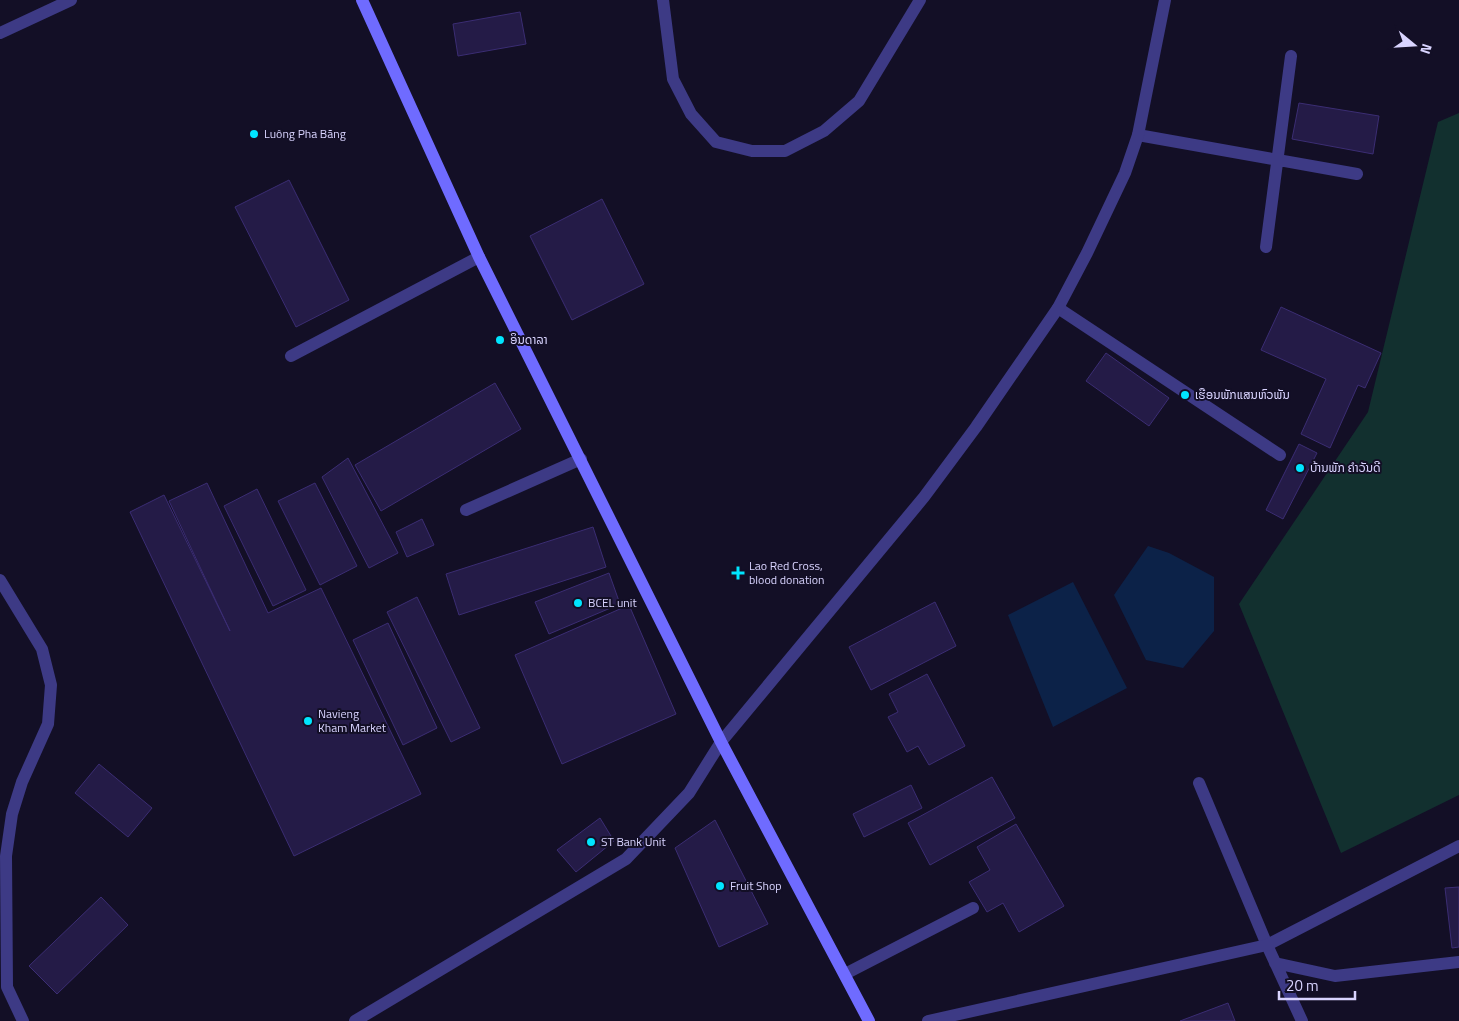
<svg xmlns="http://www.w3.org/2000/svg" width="1459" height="1021" viewBox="0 0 1459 1021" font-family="'Titillium Web','Noto Sans Lao',sans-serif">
<rect width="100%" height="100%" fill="#130f26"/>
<path fill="#12302f" d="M1459,113V795L1341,853L1239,604L1368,412L1438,122Z"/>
<path fill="#0c2248" d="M1148,546L1169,553L1214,577V631L1183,668L1146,660L1114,595Z
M1073,582L1127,688L1053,727L1008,615Z"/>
<path fill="#241b47" stroke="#3b2d73" d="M520,12L526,44L458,56L453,24Z
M1299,103L1379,116L1373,154L1292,139Z
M289,180L349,300L296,327L235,207Z
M602,199L644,284L572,320L530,236Z
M1281,307L1381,353L1365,388L1358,385L1330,448L1301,434L1326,379L1261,350Z
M1106,353L1169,398L1149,426L1086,381Z
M495,383L521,429L381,511L355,465Z
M1299,444L1317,453L1283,519L1266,510Z
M348,458L398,553L369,568L322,477Z
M207,483L268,613L321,588L421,794L294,856L130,512L164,495L230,631L169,501Z
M315,483L357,566L320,585L278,501Z
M257,489L306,590L273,606L224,506Z
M422,519L434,545L407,557L396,532Z
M593,527L606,567L459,615L446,574Z
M609,573L620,604L549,634L535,602Z
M417,597L480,728L451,742L387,612Z
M935,602L956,646L871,690L849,647Z
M629,605L676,714L562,764L515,655Z
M388,623L437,728L403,745L353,640Z
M927,674L965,746L929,765L918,746L907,752L888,717L898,712L889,694Z
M99,764L152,808L128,837L75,793Z
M992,777L1015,818L930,865L908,823Z
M911,785L922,808L864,837L853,814Z
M600,818L614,841L576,872L557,850Z
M715,820L768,924L719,947L675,848Z
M1016,824L1064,906L1019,932L1003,903L987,912L969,882L990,870L977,847Z
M1459,887V947L1452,948L1445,888Z
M101,897L128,925L57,994L29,966Z
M1228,1003L1235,1021H1180Z"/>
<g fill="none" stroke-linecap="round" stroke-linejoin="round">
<path stroke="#3d3a85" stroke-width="12" d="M663,0L673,79L691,114L716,142L752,151H785L824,131L859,101L920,0
M1138,135L1357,174
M1266,247L1291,56
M1058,308L1280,455
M291,356L479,257
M466,510L581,459
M1199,783L1267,945L1302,1021
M1275,963L1335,976L1459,962
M845,974L973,908"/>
<path stroke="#3d3a85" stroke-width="12" d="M0,33L71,0
M0,580L42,649L51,685L48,724L22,782L12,814L6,856L7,987L23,1021
M355,1021L626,859L689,793L721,742L924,497L976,427L1058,308L1087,253L1125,173L1138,135L1165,0
M928,1021L1267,945L1459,846"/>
<path stroke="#6f6bff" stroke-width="12" d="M362,0L479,257L721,742L869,1021"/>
</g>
<g fill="#00e5ff" stroke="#130f26" stroke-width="2">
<circle cx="254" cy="134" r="5"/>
<circle cx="500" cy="340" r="5"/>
<circle cx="1185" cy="395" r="5"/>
<circle cx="1300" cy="468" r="5"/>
<path d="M735.5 565.5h5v5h5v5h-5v5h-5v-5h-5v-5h5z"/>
<circle cx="578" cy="603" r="5"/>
<circle cx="308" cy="721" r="5"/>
<circle cx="591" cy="842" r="5"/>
<circle cx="720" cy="886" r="5"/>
</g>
<g text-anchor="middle" stroke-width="4" stroke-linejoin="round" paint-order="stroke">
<g font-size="12" fill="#d9d4ff" stroke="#130f26" text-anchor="start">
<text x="264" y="138">Luông Pha Băng</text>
<text x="510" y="344">ອິນດາລາ</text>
<text x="1195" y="399">ເຮືອນພັກແສນຫົວພັນ</text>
<text x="1310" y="472">ບ້ານພັກ ຄໍາວັນດີ</text>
<text x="749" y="570">Lao Red Cross,<tspan x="749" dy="14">blood donation</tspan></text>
<text x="588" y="607">BCEL unit</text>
<text x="318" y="718">Navieng<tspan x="318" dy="14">Kham Market</tspan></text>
<text x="601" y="846">ST Bank Unit</text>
<text x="730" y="890">Fruit Shop</text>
</g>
</g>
<g transform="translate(1414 45) rotate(108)" stroke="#130f26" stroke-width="4" paint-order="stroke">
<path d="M0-4L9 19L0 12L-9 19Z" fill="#d9d4ff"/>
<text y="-8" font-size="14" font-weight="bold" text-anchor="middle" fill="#d9d4ff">N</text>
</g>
<path d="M1279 991v8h76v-8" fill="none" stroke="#d9d4ff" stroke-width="2.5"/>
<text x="1286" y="991" font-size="15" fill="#d9d4ff" stroke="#130f26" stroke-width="4" paint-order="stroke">20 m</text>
</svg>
